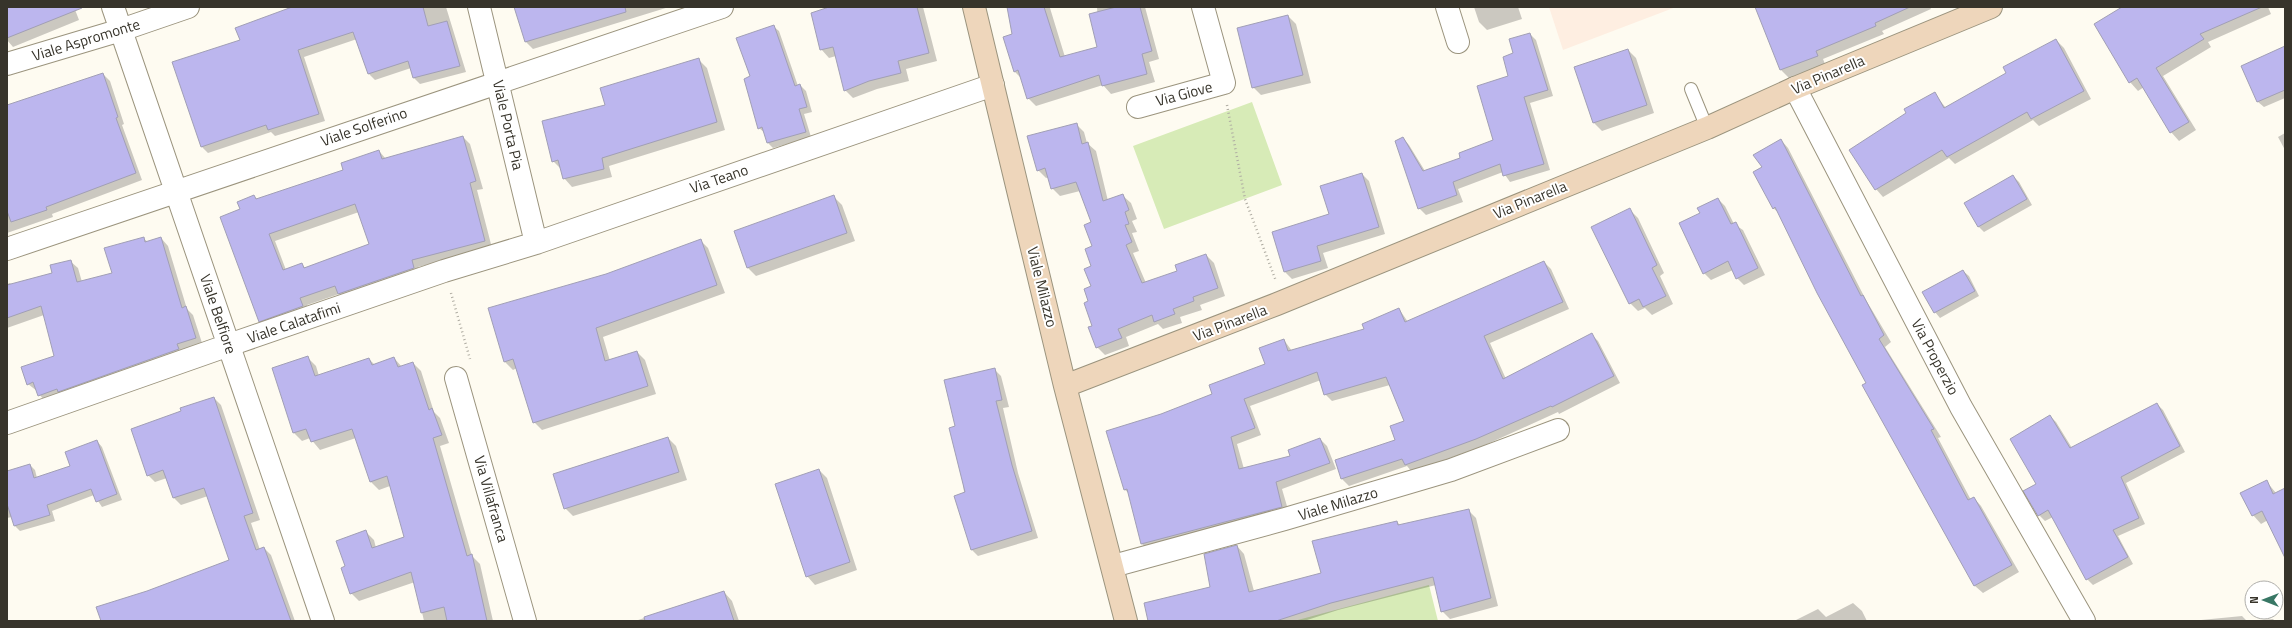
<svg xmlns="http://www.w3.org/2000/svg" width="2292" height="628" viewBox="0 0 2292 628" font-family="'Titillium Web',sans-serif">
<rect width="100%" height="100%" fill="#fefbf1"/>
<path fill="#feeee1" d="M1549,7H1676L1563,50Z"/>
<path fill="#d7ebb7" d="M1252,102L1282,185L1164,229L1133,146Z
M1429,585L1438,621H1294Z"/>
<path fill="#0003" fill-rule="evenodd" d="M7,7H74L79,20L13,47L7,40Z
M306,7H446L466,72L420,84L414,78L411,68L375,80L369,74L357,39L304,57L325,121L275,136L271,132L208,153L202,147L241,40Z
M515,7H669L533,49L526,42Z
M833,7H923L937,61L906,69L909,81L877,89L853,98L845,90L836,56L829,58L821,49Z
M1008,7H1054L1050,8L1065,57L1099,48L1097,7H1145L1159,59L1149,62L1155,82L1111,94L1103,85L1036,106L1028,98L1021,78L1014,71L1013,35Z
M1474,7H1518L1522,19L1487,30L1479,22Z
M1756,7H1930L1931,9L1882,31L1884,34L1823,59L1825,64L1789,78L1781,70Z
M2124,7H2268L2271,14L2208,42L2211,47L2163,76L2196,130L2179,141L2171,132L2144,87L2138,91L2130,82Z
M1288,16L1296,24L1311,83L1261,95L1253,87Z
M773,26L779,31L798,86L800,85L806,91L812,112L804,114L811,137L773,148L768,143L765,133L759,128L751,77Z
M1530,34L1536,40L1553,96L1530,103L1550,170L1510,182L1503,172L1458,189L1463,202L1426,215L1419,208L1403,138L1409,145L1425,171L1462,158L1494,141L1515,54Z
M2056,40L2064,48L2091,99L2039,126L2033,120L1955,164L1949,158L1883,197L1876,189L1908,114L1934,93L1946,108L2008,73Z
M2285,47V98L2264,107L2258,102L2242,66Z
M1628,50L1636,58L1654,113L1602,131L1594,123Z
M698,59L707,68L725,130L609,166L612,177L572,187L564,178L561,169L553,161L606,106Z
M103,74L110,81L124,124L122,125L142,180L52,214L53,217L7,233V106Z
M1076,124L1084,132L1087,143L1096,151L1108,201L1122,195L1131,203L1137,219L1132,221L1137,232L1132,233L1139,251L1133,253L1146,283L1178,271L1206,255L1214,263L1225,296L1200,305L1202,310L1180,317L1182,323L1163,329L1158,324L1126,337L1129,346L1105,355L1097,347L1089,302L1092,287V222L1080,191L1060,196L1052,188L1049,177L1046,178L1038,170Z
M2285,133V150L2278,137Z
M463,137L470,144L483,189L477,190L492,248L418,267L421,275L346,301L339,294L307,305L310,313L267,328L259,321L241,210L254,196L258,200L344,170L379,151L386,159ZM359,212L370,244L305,268L302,264L286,270L275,241Z
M1781,140L1788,148L1866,300L1891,342L1885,347L1941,437L1938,438L1971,500L1974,498L1981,506L2019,572L1983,593L1975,586L1864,386L1868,383L1780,214L1773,208L1764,167Z
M1362,174L1369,181L1385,234L1323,253L1328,268L1292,279L1285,272L1273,233L1330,215Z
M2013,176L2019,182L2032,205L1984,232L1978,226Z
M834,197L842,205L855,241L756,276L748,268L736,231Z
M1718,199L1725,206L1734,224L1743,230L1765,275L1744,285L1737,278L1733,270L1711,280L1704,273L1701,214Z
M1629,209L1638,218L1664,273L1660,276L1673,304L1652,315L1645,308L1638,311L1630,303Z
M143,238L148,242L161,238L168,246L187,309L193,315L203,346L46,403L37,391L28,384L55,357L44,315L7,328V284L10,283L12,285L53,273L70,261L78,268L82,282L113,274Z
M700,240L708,248L725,293L603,337L610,361L637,352L645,360L656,394L542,430L534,422L517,368L513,370L504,361L606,275Z
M1544,262L1551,269L1569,309L1490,343L1506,379L1591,334L1598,341L1620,383L1559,414L1558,412L1483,446L1412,472L1407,466L1349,486L1342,479L1396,440L1405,421L1390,385L1332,401L1325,394L1321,380L1250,406L1261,435L1237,444L1244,469L1292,456L1320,439L1327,446L1336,469L1282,489L1289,513L1149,551L1142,544L1130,494L1125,490L1107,431L1161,415L1213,394L1266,365L1284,340L1292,351L1366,330L1399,309L1408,322Z
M1963,271L1969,276L1979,296L1940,318L1935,312Z
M308,358L316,366L319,376L369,359L375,365L394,358L402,367L413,363L421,371L434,412L440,418L449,443L440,446L472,556L480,564L493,621H424L415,582L359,601L351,593L347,567L365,531L374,540L376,548L405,537L390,486L379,490L371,482L356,438L320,450L310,438L302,441L294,433L274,368Z
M994,369L1001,376L1009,407L1003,408L1018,473L1038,538L978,556L971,549L956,427Z
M214,398L221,405L260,520L251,523L260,550L264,548L271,555L295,621H99L147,592L231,561L208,496L181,505L174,498L167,478L155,482L148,475L182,412Z
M2157,404L2163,410L2185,452L2126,483L2145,524L2118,536L2133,564L2093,585L2087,579L2053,517L2045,521L2039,515L2038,484L2050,416L2056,422L2072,448Z
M668,438L676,446L687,480L573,516L565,508Z
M97,441L102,447L122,500L102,507L94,495L52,511L55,521L20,531L15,526L12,517L7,518V472L30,465L35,470L37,478L71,466Z
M819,470L827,478L857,570L815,585L807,576Z
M2266,481L2276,493L2285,489V550L2268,520L2261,524L2253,515Z
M1468,510L1476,518L1498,606L1450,619L1442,611L1436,585L1338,610L1304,621H1149L1212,588L1237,546L1244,554L1254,591L1322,574L1397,522L1401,526Z
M724,592L732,601L739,621H635Z
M1853,603L1862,611L1867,621H1794L1818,609L1826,617Z
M2242,616L2247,621H2201V620Z
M2273,619L2275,621H2251Z"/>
<path fill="#bcb6ee" stroke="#a19fb5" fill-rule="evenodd" d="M7,7H82V8L7,38Z
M292,7H423L428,26L447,21L460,66L413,78L408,61L368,74L353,32L298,50L319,114L268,130L266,125L201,147L172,62L240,40L235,28Z
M514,7H625L626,12L525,42Z
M829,7H917L929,53L898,61L901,73L869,81L844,91L833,47L820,50L811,13Z
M1007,7H1044L1060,57L1097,47L1089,14L1116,7H1140L1152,51L1142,54L1147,74L1102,86L1099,75L1027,99L1018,70L1014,72L1003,37L1012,34Z
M1755,7H1910L1875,23L1876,26L1816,51L1818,56L1780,70Z
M2122,7H2262L2200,34L2204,39L2156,68L2189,122L2170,133L2137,78L2129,83L2094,24Z
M1288,15L1303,75L1252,88L1237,28Z
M774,25L795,86L800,84L807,107L799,109L806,132L767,143L762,127L758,129L744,79L750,76L736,38Z
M1530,33L1548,90L1524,97L1544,164L1503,176L1500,164L1453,182L1457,195L1418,209L1395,141L1403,137L1423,171L1460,158L1459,153L1493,140L1477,86L1508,76L1503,57L1513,53L1509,39Z
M2056,39L2084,91L2031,119L2027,112L1947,157L1942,150L1875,190L1849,150L1906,113L1904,109L1935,92L1944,108L2006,73L2003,67Z
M2285,46V90L2257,102L2241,66Z
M1628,49L1647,105L1593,123L1574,67Z
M699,58L717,122L602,158L604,169L563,179L558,160L552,162L542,121L605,105L600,88Z
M103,73L118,117L116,118L136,173L46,207L47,210L11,222L7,211V105Z
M1077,123L1082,144L1088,142L1103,201L1123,194L1129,210L1125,212L1129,224L1125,225L1132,242L1126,245L1142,283L1177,271L1175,265L1206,254L1218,288L1193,297L1194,301L1173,309L1175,314L1154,322L1152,315L1118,329L1122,338L1096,348L1088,327L1092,326L1084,303L1088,301L1084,289L1091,286L1084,269L1091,266L1085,249L1092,246L1084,225L1091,222L1076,182L1051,189L1045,168L1037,171L1027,136Z
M463,136L476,181L470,183L485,241L412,260L414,268L338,294L335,286L300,298L303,306L259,322L220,217L240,209L237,202L254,195L256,199L343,170L341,163L379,150L382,159ZM355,204L369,244L304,268L302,263L283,270L269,234Z
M1781,139L1861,296L1863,295L1884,335L1879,339L1934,429L1931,430L1968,500L1974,497L2012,565L1974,586L1862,385L1866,383L1817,293L1775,207L1773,209L1753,172L1762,167L1753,155Z
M1362,173L1379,227L1317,246L1321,261L1284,272L1272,232L1329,214L1320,186Z
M2013,175L2027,199L1978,227L1964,203Z
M834,195L847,233L747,268L734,231Z
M1718,198L1731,224L1736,222L1758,268L1736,279L1728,261L1703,274L1679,223L1700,213L1697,208Z
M1630,208L1657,265L1652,268L1666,296L1643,307L1639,299L1629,304L1591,227Z
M144,237L145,242L161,237L182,308L186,306L196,338L177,344L179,349L58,392L57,389L38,396L33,382L27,385L21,367L54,356L41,306L7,318V285L52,273L50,265L71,260L77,282L112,273L104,248Z
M701,239L717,285L596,328L605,361L637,351L648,386L533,423L513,359L504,362L488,308L606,274Z
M1544,261L1563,302L1484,336L1503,379L1592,333L1614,376L1552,407L1551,406L1476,439L1405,465L1402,459L1341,479L1335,460L1395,440L1390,426L1404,421L1386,377L1324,395L1317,372L1244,399L1255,428L1231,437L1239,469L1290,456L1288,450L1320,438L1330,463L1276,482L1282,507L1141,544L1127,489L1124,490L1106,431L1161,414L1212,394L1209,385L1265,364L1259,348L1284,339L1288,351L1364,329L1362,324L1399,308L1405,322Z
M1963,270L1975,291L1934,313L1922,292Z
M308,356L315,376L369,358L372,365L394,357L398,367L413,362L429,410L432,408L442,435L433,438L467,556L472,554L487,621H447L444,607L421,613L411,572L350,594L341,568L345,566L336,541L366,530L372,548L404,537L387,476L370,482L352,429L311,442L306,429L293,433L272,368Z
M995,368L1002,400L996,401L1012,465L1032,531L971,550L954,496L965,492L949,428L955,426L944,380Z
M214,397L253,513L244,516L256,550L264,547L291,621H101L96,607L147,591L229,560L204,488L173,498L163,470L147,476L131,429L181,411L180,408Z
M2157,403L2180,446L2121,477L2139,518L2113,530L2128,557L2086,580L2048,510L2038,516L2023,491L2036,484L2010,439L2050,415L2070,448Z
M668,437L679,472L564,509L553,474Z
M97,440L117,494L96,502L91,489L47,505L50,515L14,526L7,504V471L30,464L34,478L70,466L65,452Z
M819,469L850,562L806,577L775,484Z
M2267,480L2273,494L2285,488V558L2262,511L2252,516L2240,493Z
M1469,509L1491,598L1441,612L1433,577L1331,603L1276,621H1148L1144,603L1210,587L1204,554L1237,545L1249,592L1321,573L1312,541L1397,521L1398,525Z
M724,591L734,621H645L644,617Z"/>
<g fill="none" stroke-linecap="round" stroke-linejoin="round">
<defs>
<path id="lane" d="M1691,89L1707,128"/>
<path id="street" d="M113,7L323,621
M479,7L536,243
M1447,7L1458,42
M7,64L121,30L188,7
M1795,88L1961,407L2084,621
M1138,107L1224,83L1203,7
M7,249L722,7
M456,378L525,621
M7,423L229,345L444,271L536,243L993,85
M1113,566L1285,519L1451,470L1558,430"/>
<path id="secondary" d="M974,7L1065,386L1126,621
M1065,386L1277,304L1707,128L1795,88L1991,7"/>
</defs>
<use href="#lane" stroke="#9b947e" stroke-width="14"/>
<use href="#street" stroke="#9b947e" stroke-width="24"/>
<use href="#secondary" stroke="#9b947e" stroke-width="24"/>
<path stroke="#afaca2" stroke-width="2.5" stroke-dasharray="1 3" stroke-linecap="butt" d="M1227,105L1245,199L1276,281
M451,293L470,359"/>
<use href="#lane" stroke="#fff" stroke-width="12"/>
<use href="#street" stroke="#fff" stroke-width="22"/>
<use href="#secondary" stroke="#eed6bb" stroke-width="22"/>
</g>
<g text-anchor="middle" stroke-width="4" stroke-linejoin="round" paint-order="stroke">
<g font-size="15" fill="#37342b" stroke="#fff">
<text transform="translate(86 40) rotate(-17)" y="5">Viale Aspromonte</text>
<text transform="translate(1828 75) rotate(-23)" y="5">Via Pinarella</text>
<text transform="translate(1184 94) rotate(-15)" y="5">Via Giove</text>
<text transform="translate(508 125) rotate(77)" y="5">Viale Porta Pia</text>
<text transform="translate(364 127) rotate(-19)" y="5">Viale Solferino</text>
<text transform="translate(719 179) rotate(-19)" y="5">Via Teano</text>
<text transform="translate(1530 200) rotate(-22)" y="5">Via Pinarella</text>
<text transform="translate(1042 287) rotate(76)" y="5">Viale Milazzo</text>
<text transform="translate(218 314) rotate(71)" y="5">Viale Belfiore</text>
<text transform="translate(294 323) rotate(-19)" y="5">Viale Calatafimi</text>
<text transform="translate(1230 323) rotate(-21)" y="5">Via Pinarella</text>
<text transform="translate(1935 357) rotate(62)" y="5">Via Properzio</text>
<text transform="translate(491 499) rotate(74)" y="5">Via Villafranca</text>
<text transform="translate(1338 504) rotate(-17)" y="5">Viale Milazzo</text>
</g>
</g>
<rect width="2292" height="628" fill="none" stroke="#37342b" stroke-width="16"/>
<g transform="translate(2264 600) rotate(270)"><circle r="19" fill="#ffffff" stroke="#afaeaa"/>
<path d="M0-3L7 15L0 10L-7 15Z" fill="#387765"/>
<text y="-6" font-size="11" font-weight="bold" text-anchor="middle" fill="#37342b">N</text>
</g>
</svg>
